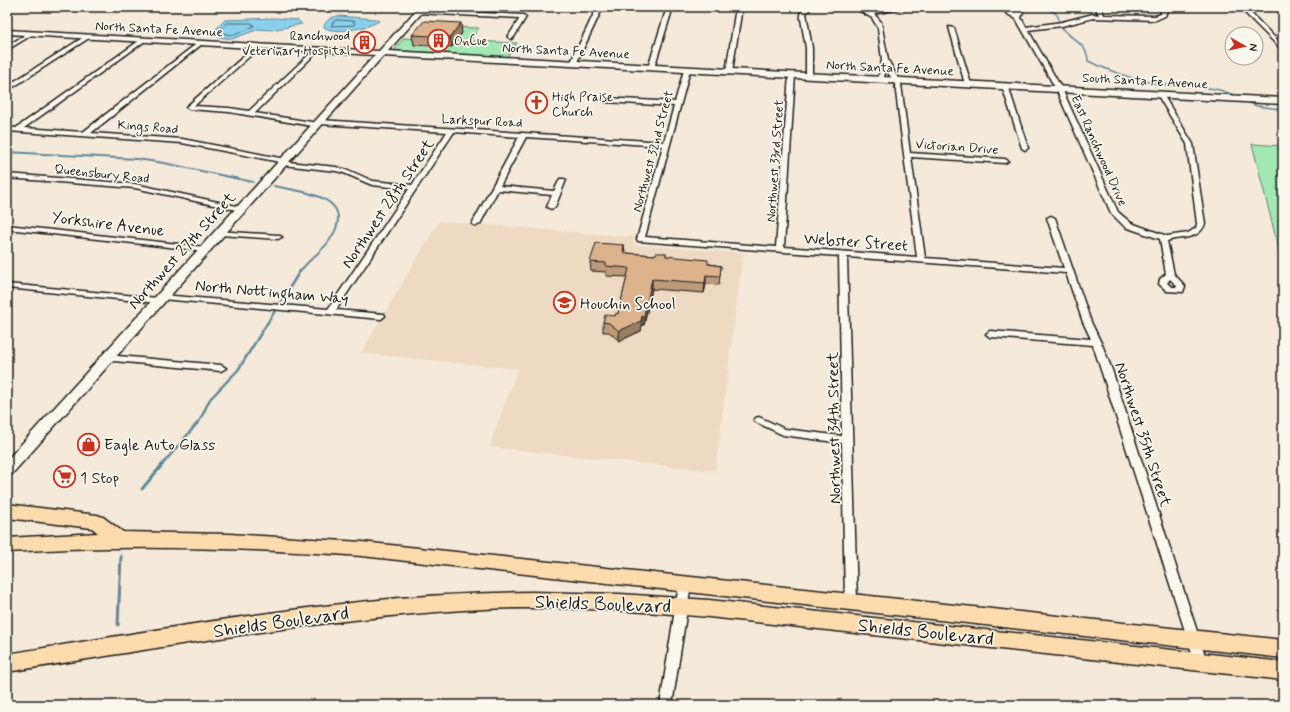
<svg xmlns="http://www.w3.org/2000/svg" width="1290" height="712" viewBox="0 0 1290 712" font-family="Mynerve,sans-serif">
<rect width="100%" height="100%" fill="#f5e9d9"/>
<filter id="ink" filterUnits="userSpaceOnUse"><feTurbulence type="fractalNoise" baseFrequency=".025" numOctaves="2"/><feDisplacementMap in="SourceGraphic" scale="8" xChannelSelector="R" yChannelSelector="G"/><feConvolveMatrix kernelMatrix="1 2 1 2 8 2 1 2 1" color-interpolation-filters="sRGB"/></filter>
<g filter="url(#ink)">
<path fill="#eed9c2" d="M439,221L634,237V245L743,253L715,471L489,447L518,369L361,353Z"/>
<path fill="#a2e8b5" stroke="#5f8268" d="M446,27L479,28L470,41L517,43L507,57L397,51L395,49L404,38L434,40Z
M1252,144L1283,146V266Z"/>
<path fill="#8ad0ec" stroke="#5e8899" d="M338,16L375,19L379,21C368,28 334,35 324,27C325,20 332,17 338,16Z
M275,18L298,20L302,24L272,30L259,29L232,39L213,36L216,29L225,20Z"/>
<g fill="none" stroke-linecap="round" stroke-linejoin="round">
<path stroke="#48646f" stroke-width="1" d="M339,20L354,21L355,23L354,25L331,26L334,21Z
M228,23H252L254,26L234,35L221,33L220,30Z"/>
<path stroke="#5e8899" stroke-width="1.5" d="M1041,7C1046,9 1052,10 1055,13C1060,17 1059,23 1062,27C1070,40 1088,43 1088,61C1110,71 1134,80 1158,84C1186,88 1214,83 1239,98
M1245,101L1257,106L1279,109L1283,116"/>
<path stroke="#5e8899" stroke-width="2" d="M7,152L137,159L164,163L253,182
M274,186C304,192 360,197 329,241C321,253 307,260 300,272"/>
<path stroke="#5e8899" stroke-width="2.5" d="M161,466L200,420L210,399L238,370L300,271"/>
<path stroke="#5e8899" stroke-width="3" d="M142,489L162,465
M118,625L121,556"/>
<defs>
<path id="minor" d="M597,7H603L576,64L571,65L570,64Z
M667,7H673L654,68L649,69L648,68Z
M736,7H742L732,72L729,74L726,72Z
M806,7H812L806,13L812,48V76L809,78L806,76V48L800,13Z
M853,7C861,7 867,11 872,11C884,10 894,7 906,7L874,14L881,22L888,60L901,84L910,153L1005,159L1008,161L1005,163L911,157L925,258L1064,268L1047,218L1051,216L1055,218L1091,322L1103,347L1112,370L1207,662L1205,666L1201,668L1197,666L1195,662L1093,345L990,337L986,334L990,331L1091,339L1083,322L1066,273L847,257L857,602L855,606L851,607L847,606L845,602L842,443L783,435L756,422L754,420L756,418L759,417L785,429L842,436L839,256L638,241L637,239L663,146L526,137L500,186L554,191L560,179H564L566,180L555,207L551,209L547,207L552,195L498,190L480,224L476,226L472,224L519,137L454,132L336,310L384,314L385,316L381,319L162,299L161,302L158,303L7,288V284L158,298L159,295H162L328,309L409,189L372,185L344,173L336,171L283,165L281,164L280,162L182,143L7,131V127L16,128L143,38L145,39V41L24,128L83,132L200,41L203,43L202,44L91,133L182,139L285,159L288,162L336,167L348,170L373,181L412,185L447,132L320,124V126L318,127L229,112L189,109L186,107L258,44L261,46L260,47L194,106L229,108L249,111L316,48L319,50L318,51L255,113L318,123V121L320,120L664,142L674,106L605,102L602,100L605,98L675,102L684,70L687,68L690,70L645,237L776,247L789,75L792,73L795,75L784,247L917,257L895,84L886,69L883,81L878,80L882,60L878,28L872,18Z
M1095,7H1101L1104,15L1155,16L1161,14V11L1159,7H1165L1167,11L1165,16L1156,20L1093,18L1062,26L1028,30L1062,89L1118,212L1131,223L1167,236L1188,233L1196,228L1197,224L1187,144L1157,94L1158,93H1162L1193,144L1205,224C1198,241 1181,236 1167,241L1174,274L1185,286L1183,292L1167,291L1159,284L1160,279L1166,274L1160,239L1125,227L1111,213L1056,89L1016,19L1006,13L1014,10L1023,12L1021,18L1026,27L1062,22L1093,14L1099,15ZM1170,279L1177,286V287H1172L1167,283Z
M1239,7H1245L1283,46V51Z
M418,10L523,15L526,17L514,37L511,39L508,37L520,18L416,13V11Z
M949,27L954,28L971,84L970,85L965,84Z
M30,32L35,33L7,50V46Z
M87,35L89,36V38L7,91V86Z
M1003,85L1008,86L1028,148L1027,149L1025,150L1022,148L1002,86Z
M7,174L135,184L241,207L245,209L241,211L135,188L7,178Z
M7,225L205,247L209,249L205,251L7,229Z
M217,231L278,235L282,237L278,239L220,235L216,233Z
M106,355L221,365L226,368L221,371L103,360L101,358L103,356Z
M685,579L689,581L691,584L672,705H660L679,584L681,581Z"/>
<path id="secondary" d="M419,7H427L388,51L1283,98V104L383,56L12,474L7,475V460L375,55L7,34V30L379,51Z"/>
<path id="primary" d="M7,504L97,515L103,517L123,532L229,534L362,542L1283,640V658L362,556C243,548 126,544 7,552V538L98,533L92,528L7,518Z
M532,592L620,594L709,600L1283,662V680L709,617C628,610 546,605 464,610C310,620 159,648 7,672V654C137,633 268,610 399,598C443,594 488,593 532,592Z"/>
</defs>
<use href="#minor" stroke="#1c1c1c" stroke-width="3"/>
<use href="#secondary" stroke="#1c1c1c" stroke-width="3"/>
<use href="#primary" stroke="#1c1c1c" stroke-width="3"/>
<use href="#minor" fill="#fbf7ec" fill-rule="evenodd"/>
<use href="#secondary" fill="#fbf7ec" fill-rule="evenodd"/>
<use href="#primary" fill="#fedbac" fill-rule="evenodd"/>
</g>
<path fill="#bd9a79" stroke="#1c1c1c" d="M462,33L452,47L414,45L412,35Z
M624,245L625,253L655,255L666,253V256L721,266L719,285L706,284L704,293L652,289L644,325H642L641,331L619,341L609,332H603V322L615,316L618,314L627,277L606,276V272L591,271L590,262Z"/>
<path fill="#9a7d63" stroke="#1c1c1c" d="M461,23L462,33L452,47L450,37Z
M706,275V284L704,293L705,283Z
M652,279V289L644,325V316Z
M642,316V325L641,331L619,341V331Z"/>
<path fill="#dcb38d" stroke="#1c1c1c" d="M424,21L461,23L450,37L412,35Z
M596,243L624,245L623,251H625V253L655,255L656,253H666V256L708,260V264L721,266L720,276L706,275L705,283L652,279L644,316H642L641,321L619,331L609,323L603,322L605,315L615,316L616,313L618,314L629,268L606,266V263L590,262Z"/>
</g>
<defs>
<symbol id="building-ring" viewBox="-11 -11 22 22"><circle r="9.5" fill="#fbf7ec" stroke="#c8321e" stroke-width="1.5"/><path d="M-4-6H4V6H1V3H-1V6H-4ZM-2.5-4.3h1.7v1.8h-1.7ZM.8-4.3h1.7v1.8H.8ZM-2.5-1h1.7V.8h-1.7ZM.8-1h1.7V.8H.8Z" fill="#c8321e"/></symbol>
<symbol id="church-ring" viewBox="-11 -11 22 22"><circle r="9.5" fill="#fbf7ec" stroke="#c8321e" stroke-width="1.5"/><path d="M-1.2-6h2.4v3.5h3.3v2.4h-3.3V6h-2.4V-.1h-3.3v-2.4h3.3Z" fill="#c8321e"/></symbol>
<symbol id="school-ring" viewBox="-11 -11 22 22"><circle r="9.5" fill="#fbf7ec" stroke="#c8321e" stroke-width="1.5"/><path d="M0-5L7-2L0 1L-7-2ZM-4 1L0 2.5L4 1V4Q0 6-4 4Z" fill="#c8321e"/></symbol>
<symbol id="shop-ring" viewBox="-11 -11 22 22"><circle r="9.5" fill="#fbf7ec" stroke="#c8321e" stroke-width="1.5"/><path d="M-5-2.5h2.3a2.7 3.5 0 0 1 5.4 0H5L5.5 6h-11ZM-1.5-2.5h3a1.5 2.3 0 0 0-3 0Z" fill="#c8321e"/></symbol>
<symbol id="supermarket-ring" viewBox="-11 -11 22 22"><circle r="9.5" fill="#fbf7ec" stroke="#c8321e" stroke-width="1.5"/><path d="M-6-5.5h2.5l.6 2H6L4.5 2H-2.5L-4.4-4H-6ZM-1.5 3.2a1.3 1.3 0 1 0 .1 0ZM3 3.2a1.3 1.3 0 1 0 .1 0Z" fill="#c8321e"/></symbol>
</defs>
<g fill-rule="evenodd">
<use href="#building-ring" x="426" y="28" width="25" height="25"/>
<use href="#building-ring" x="352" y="30" width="25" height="25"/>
<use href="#church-ring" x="524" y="90" width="25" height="25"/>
<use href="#school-ring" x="552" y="290" width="25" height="25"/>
<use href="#shop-ring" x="76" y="432" width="25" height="25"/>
<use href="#supermarket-ring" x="52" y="464" width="25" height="25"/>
</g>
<g text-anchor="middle" stroke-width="3.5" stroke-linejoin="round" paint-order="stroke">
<g font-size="13" fill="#1c1c1c" stroke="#fbf7ec">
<text transform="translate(159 28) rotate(3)" y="5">North Santa Fe Avenue</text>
<text transform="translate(566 50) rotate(3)" y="5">North Santa Fe Avenue</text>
<text transform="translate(890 67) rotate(3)" y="5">North Santa Fe Avenue</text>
<text transform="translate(1145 80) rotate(3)" y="5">South Santa Fe Avenue</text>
<text transform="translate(482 120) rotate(3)" y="5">Larkspur Road</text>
<text transform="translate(148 126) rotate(4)" y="5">Kings Road</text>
<text transform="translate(957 146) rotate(4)" y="5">Victorian Drive</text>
<text transform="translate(1100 150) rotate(66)" y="5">East Ranchwood Drive</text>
<text transform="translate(652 151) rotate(-75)" y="5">Northwest 32nd Street</text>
<text transform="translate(774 161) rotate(-86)" y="5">Northwest 33rd Street</text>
<text transform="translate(102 173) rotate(6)" y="5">Queensbury Road</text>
</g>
<g font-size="13" fill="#1c1c1c" stroke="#fbf7ec" text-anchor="start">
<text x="350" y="40" text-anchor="end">Ranchwood<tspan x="350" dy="15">Veterinary Hospital</tspan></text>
<text x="454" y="45">OnCue</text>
<text x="552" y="101">High Praise<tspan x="552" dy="15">Church</tspan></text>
</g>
<g font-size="16" fill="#1c1c1c" stroke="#fbf7ec">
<text transform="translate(387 203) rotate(-56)" y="6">Northwest 28th Street</text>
<text transform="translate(108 223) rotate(7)" y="6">Yorkshire Avenue</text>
<text transform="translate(856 241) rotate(4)" y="6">Webster Street</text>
<text transform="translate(181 250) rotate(-48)" y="6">Northwest 27th Street</text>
<text transform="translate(272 291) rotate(5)" y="6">North Nottingham Way</text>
<text transform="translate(833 428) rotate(-91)" y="6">Northwest 34th Street</text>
<text transform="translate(1144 434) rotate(72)" y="6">Northwest 35th Street</text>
</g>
<g font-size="16" fill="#1c1c1c" stroke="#fbf7ec" text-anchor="start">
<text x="580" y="309">Houchin School</text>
<text x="104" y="450">Eagle Auto Glass</text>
<text x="80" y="483">1 Stop</text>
</g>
<g font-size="19" fill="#1c1c1c" stroke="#fbf7ec">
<text transform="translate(603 603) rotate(2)" y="7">Shields Boulevard</text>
<text transform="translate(281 621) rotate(-8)" y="7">Shields Boulevard</text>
<text transform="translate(926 631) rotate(6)" y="7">Shields Boulevard</text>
</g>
</g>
<rect width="1290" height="712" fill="none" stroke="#fbf7ec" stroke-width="24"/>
<rect x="12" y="12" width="1266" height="688" fill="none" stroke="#1c1c1c" stroke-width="1.5" filter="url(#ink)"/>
<g transform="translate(1244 46) rotate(98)"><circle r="19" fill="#fbf7ec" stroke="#a29f99"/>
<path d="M0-3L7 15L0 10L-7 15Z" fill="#c8321e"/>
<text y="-6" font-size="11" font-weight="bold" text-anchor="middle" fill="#1c1c1c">N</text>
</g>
</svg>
